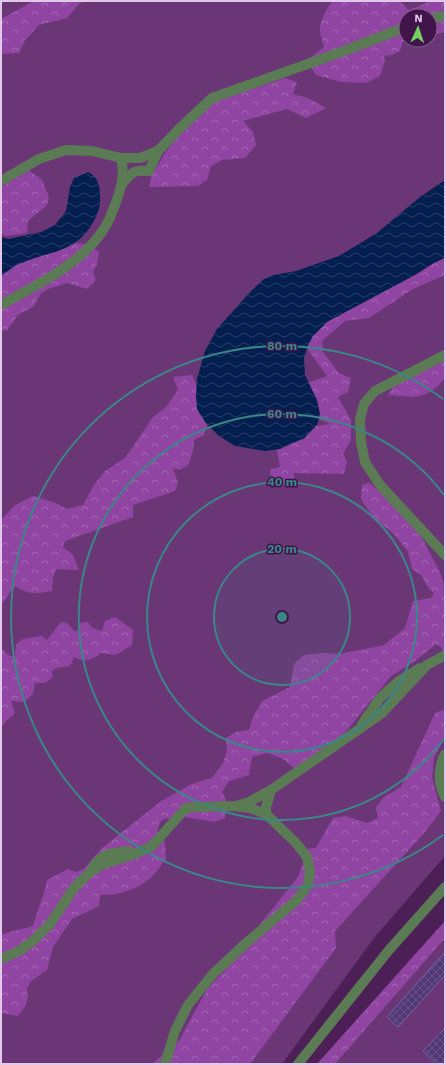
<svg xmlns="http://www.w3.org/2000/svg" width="446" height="1065" viewBox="0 0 446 1065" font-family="'Work Sans',sans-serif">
<defs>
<pattern id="forest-crowns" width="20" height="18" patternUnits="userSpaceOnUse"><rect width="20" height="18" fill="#9145a2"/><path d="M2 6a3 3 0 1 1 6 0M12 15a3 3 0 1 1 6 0" fill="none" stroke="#a567b3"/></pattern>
<pattern id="water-waves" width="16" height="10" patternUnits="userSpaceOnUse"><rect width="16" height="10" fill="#031f50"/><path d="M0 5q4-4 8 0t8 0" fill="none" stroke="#283e69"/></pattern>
<pattern id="building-cross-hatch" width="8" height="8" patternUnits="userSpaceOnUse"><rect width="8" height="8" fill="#513877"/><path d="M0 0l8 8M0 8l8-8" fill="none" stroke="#6a538a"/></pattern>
</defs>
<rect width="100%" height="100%" fill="#4c1f56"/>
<path fill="#6a3676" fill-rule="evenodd" d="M1,1H445V856L374,938L282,1064H1ZM406,16H430V40H406Z
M445,921V1064H317Z"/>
<path fill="url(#forest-crowns)" d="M34,1H84L79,4L67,18L39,25L25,40L19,53L1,54V19Z
M333,1H400L409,10L429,2L445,1V32L430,35V16H406V40H409L403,41L400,51L392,55L384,56L385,61L380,76L366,83L341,82L316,75L307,60L324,47C323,42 321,37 320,31C319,24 327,6 333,1Z
M285,78L297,82L293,94L308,98L326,108L306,118L287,109L243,121L253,132L256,145L245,158L222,160L211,166L207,180L198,186L149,187L152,173L159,164L163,156L176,138L205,109L218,100Z
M29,170L42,180L49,197L47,205L28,221L27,233L6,236L1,233V187Z
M65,242L86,244L99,252L97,264L93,272L96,280L87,289L67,283L48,289L41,293L34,306L18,315L7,330L1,331V266Z
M445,251V275L413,289L369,318L345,321L322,341L323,352L339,373L351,378L348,392L338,397L351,420V440L343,454L347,461L344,474L293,473L296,483L286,486L271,477L270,469L280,467L276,447L305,439L310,427L330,424L308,414L301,385L327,376L303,343L306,317Z
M445,360V378C425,401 416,397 388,395L394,385Z
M192,375L199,391L208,422L204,435L194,440L193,451L189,464L180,470L173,468L178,483L175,491L133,505V517L65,541L63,547L73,555L79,570L56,569L53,578L52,591C37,594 28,595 15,586L1,605V520L15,505L33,496L56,503L67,509L83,505L94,485L104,472L126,457L153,417L166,407L178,390L173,377Z
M370,483L408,518L423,540L440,572L445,589V656L441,647L436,644L415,661L391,676L344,734L295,769L283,759L267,753L252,757L249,775L229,781L222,792L226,800L225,818L214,822L185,817L163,819L159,824L157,834L165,842L166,859C161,865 155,875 148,880C136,890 115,896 100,895L99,906L72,919L53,947L47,970L31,981L27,989C29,1001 26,1006 18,1016L1,1013V935L6,933L33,926C37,911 44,896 47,880L68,869L76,872L84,869L101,849L161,801L192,784L212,778L223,763L227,750L226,738L236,732L249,730L253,717L262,701L290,687L294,664L304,655L323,653L340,654L384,645L405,628L413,601L431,598L434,593L429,589L421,575L412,569L408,552L395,535L374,518L361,499L362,485Z
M115,617L133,630L132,645L116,655L101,653C92,660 85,663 74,657L70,666L56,668L52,671L53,677L45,683H35L33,694L24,702L11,701L15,713L1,726V648L8,655L15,657L16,645L22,639L42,636L47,640L61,622L67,623L74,631L79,630L80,623L88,622L92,628L102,631L105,621Z
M445,709V738L434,757L432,777L441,811L425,832L335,931L336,948L250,1064H152L179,1041L207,989L245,949L261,923L298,877L308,849L316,848L333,818L346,816L367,823L378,818L376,808L384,797L401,787L435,713Z
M445,921V938L335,1064H317Z"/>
<path fill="url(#water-waves)" d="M88,172C97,176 100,185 100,195C101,206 98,214 92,224C74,254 48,251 19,264C12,267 7,272 1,276V237L8,239L41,232L55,225L66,211L70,187L74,178Z
M445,180V258L434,263L415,275L327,322L313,336L308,345L304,358L305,375L317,400L320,414L317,425L304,438L280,449L265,451L235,446L219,436L205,422L197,409L196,395L197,379L205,351L217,329L251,291L264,279L274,275L296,271L339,256L377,233L420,197Z"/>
<path fill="url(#building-cross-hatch)" stroke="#7a62a5" d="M445,952V975L398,1027L387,1017Z
M445,1028V1064H437L423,1051Z"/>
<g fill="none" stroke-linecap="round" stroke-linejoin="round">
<path stroke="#5a7b53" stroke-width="10" d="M430,19L445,16
M1,181L39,159L66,150L92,151L121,158H140L158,151
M122,184C132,172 133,170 149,171L158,151L179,129L212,98L344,51L406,27
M1,305C38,284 87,262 108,222C111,217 112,211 115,205C121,189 125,176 121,158
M445,355L375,391L364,404L360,419L361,442L365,462L380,485L445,555
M362,724L380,698L399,681L420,668
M445,754C438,768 438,784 445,797
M239,805L249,802L271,790
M266,814V807L271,790L381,714L427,665L445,655
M93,867C103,852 113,853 129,851
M1,959L19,951L34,940L50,924L74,888L90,872L103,864L135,854L152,846L186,808L197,807L235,806L250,808L266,814L296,843L307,857L310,871L308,885L297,900L246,943L212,975L188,1005L175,1031L165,1064
M298,1064L389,950L445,887"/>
</g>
<circle cx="282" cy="617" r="68" fill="#398787" fill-opacity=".12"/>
<g fill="none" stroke="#398787" stroke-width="2">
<circle cx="282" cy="617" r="68"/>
<circle cx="282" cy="617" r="135"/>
<path d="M444 739A203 203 0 1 1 444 495"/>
<path d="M443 835A271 271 0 1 1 443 399"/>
</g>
<circle cx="282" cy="617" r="6" fill="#398787" stroke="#41144b" stroke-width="2"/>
<g font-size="12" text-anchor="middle" font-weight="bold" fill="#398787" stroke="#41144b" stroke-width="3" stroke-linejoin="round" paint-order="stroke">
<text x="282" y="350">80 m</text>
<text x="282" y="418">60 m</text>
<text x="282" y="486">40 m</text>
<text x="282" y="553">20 m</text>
</g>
<rect width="446" height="1065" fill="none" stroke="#e3c9e9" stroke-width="4"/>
<g transform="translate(418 28) rotate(3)"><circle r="19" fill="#41144b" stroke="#825c8a"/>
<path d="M0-3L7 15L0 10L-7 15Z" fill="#73d25d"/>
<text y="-6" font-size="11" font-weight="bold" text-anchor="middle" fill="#e3c9e9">N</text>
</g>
</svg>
